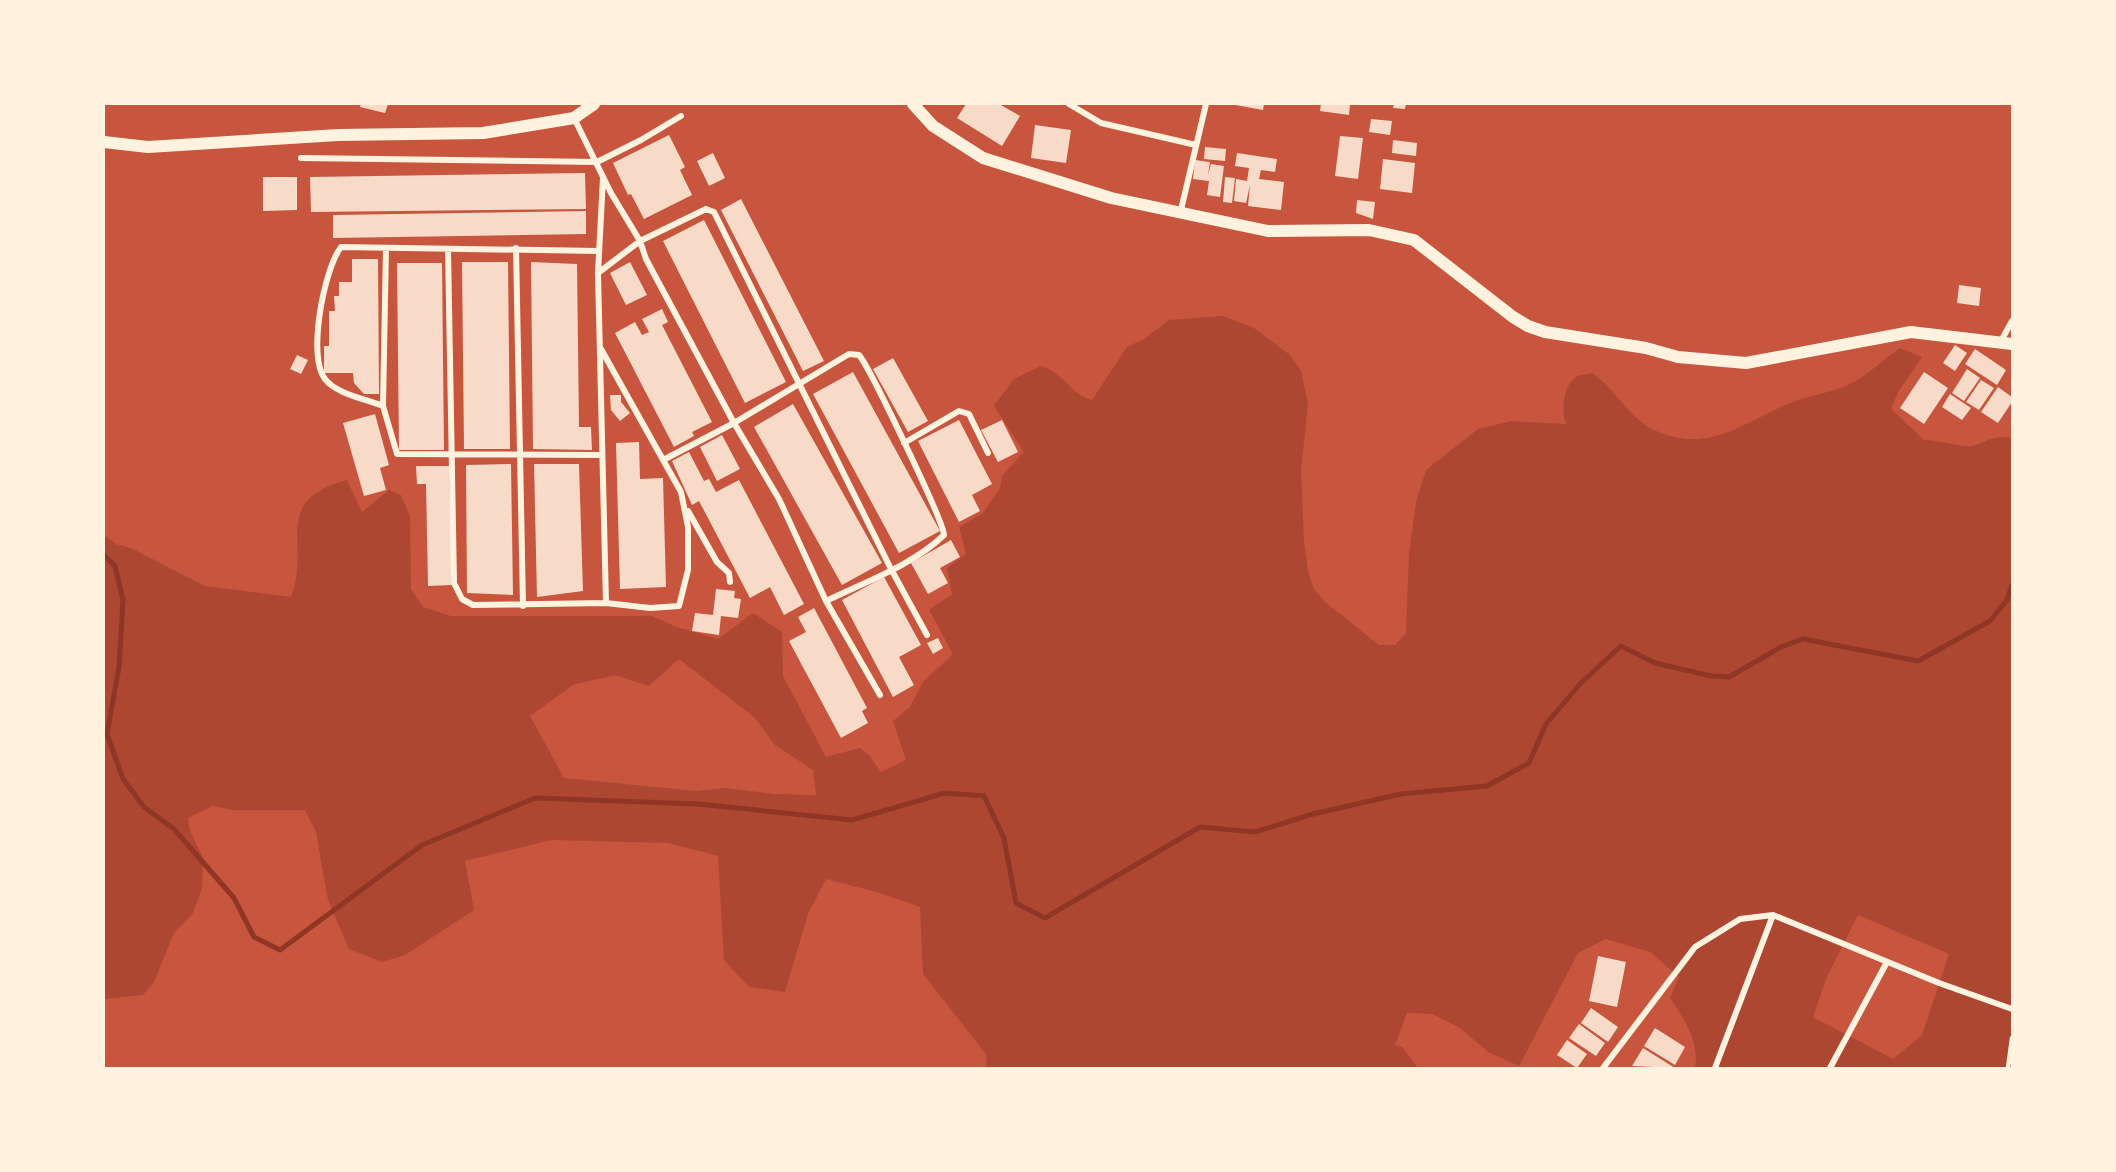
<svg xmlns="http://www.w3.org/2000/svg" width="2116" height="1172" viewBox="0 0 2116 1172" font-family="Lato,sans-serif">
<rect width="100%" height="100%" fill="#c8553d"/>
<path fill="#ae4732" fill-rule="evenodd" d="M1223,316L1254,328L1290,355L1301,371L1308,404L1301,471L1304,540L1308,572L1314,589L1324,601L1379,645H1395L1406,633L1409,554L1416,502L1426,470L1478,429L1512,421L1566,424C1561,410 1563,383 1578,376C1582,374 1588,374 1592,373C1615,388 1627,416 1652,429C1707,456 1744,422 1790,403C1810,395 1833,393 1852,383C1869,374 1884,359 1900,348L1922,357L1898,392L1891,409L1924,440C1937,440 1963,447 1971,446C1989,442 1990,435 2012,438V1068H1695C1700,1042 1684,1019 1670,998L1679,977L1650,952L1606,939L1578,953L1519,1066L1488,1052L1460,1028L1432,1014L1407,1013L1395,1045L1402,1047L1418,1068H987L986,1054L923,974L920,907L877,892L826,879L808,914L785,992L749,987L724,960L718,856L668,843L551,840L465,861L474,910L405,955L382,962L349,949L328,900L316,832L305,810H233L213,806L188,818L190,831L203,858L202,888L193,913L174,933L154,982L143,995L104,999V535L116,544L133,549L205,586L291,597C312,544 269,501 347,480L362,512L389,490L401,495L410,516L411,589L423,607L451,616H652L674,626L718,639L753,613L782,632L783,676L826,757L860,748L869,755L881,772L906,760L893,721L910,707L923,682L953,654L929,610L952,594L947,568L966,554L959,527L983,513L1000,488L1002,476L1024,452L994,406L1014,379L1041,366C1066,374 1067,392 1092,400L1127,347L1144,339L1169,320ZM679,659L754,717L775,745L813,770L816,795L774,794L725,788L696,791L564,778L530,716L573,685L615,675L649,686ZM1858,915L1949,954L1922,1035L1893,1059L1813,1017L1826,979Z"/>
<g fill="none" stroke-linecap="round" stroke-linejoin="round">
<path stroke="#8f3625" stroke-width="5" d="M104,555L115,566L123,600L119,667L107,734L123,779L144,807L174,829L234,898L254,937L280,950L422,845L535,798L698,804L852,820L945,793L984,796L1004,838L1016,903L1045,918L1200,827L1255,832L1313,814L1401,794L1487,786L1529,763L1546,724L1581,683L1621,646L1655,663L1711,676L1729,677L1781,647L1803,639L1918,661L1990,621L2007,600L2012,585"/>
</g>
<path fill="#f7dbc8" d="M361,104H388L385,113L360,107Z
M966,104H999L1020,116L1002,146L957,118Z
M1230,104H1264L1263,110Z
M1321,104H1350L1349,115L1320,111Z
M1394,104H1406L1405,109L1393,108Z
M1371,119L1392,121L1390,135L1369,132Z
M1035,125L1071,130L1066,163L1031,158Z
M669,135L685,167L680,170L692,195L644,219L631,194L628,195L613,163Z
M1340,136L1363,138L1358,179L1335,176Z
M1393,140L1417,143L1416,156L1392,153Z
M1205,147L1226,149L1225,161L1204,159Z
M713,153L725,178L709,186L697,161Z
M1237,153L1277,159L1275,172L1261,170L1259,179L1284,182L1281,210L1248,206L1250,185L1246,203L1234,201L1236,179L1247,181L1249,168L1235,166Z
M1383,159L1415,163L1412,193L1380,189Z
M1195,160L1210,162L1208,175L1211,164L1224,166L1220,197L1207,195L1209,181L1193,179Z
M585,173L586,209L311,212L310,177Z
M263,177H297V210L263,211Z
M1225,177L1235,178L1232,203L1223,202Z
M741,199L824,361L803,371L721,210Z
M1357,200L1375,202L1373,219L1356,213Z
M586,211V234L333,238V215Z
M704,220L786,382L745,403L663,241Z
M352,259H378L379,394H364L354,383L353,373H324V346H329V311H335L334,296H339V282H352Z
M462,262H508L510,449H464Z
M531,262L577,264L579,427H591L592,450L533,449Z
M630,262L647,295L626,305L610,273Z
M397,263H442L444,450H399Z
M1959,285L1981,288L1979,306L1957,303Z
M662,309L668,322L662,325L712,422L692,432L694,436L674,447L615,333L635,322L642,335L649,332L642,319Z
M1955,345L1967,353L1955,371L1943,363Z
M1975,349L2006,370L1997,385L1965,364Z
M297,355L308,360L301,374L290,369Z
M893,358L928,421L908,432L873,369Z
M1967,369L1980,378L1964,401L1952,393Z
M853,372L940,531L899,553L813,394Z
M1924,372L1948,388L1924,424L1900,408Z
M1981,380L1994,388L1979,410L1966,402Z
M1998,387L2012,397V402L1998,423L1981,412Z
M1950,394L1971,408L1962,420L1942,407Z
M610,395H621V402L630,413L620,421L611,410Z
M793,404L882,563L842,585L754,427Z
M375,414L389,465L380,468L386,490L364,496L343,423Z
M959,420L992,484L972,495L980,511L959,522L918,441Z
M1002,420L1018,452L998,462L981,430Z
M722,435L740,469L717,481L700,447Z
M639,442L640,479L663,478L666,587L620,589L616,443Z
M689,452L704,481L709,479L716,492L739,480L804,604L784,615L770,587L750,598L699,501L692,505L672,461Z
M511,464L513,595L467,593L466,465Z
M534,464H579L583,591L537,597Z
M416,466H449L452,585L428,586L426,484H417Z
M951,540L960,557L940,568L948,583L928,594L911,563Z
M884,577L921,645L899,657L914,685L893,697L842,600Z
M716,589L735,591L734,598L741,599L738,618L721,616L719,635L692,631L695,613L713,615Z
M814,608L867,708L862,711L868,723L841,738L789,641L806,632L798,617Z
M938,638L943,648L933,654L927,643Z
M1598,956L1626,962L1617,1007L1589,1001Z
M1591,1008L1618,1027L1608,1042L1581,1023Z
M1579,1024L1605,1043L1596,1056L1569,1038Z
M1655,1028L1685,1047L1675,1065L1644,1046Z
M1567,1040L1587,1054L1577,1068L1557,1055Z
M1643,1048L1675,1068L1632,1066Z"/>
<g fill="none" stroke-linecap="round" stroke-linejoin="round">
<path stroke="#fff3e0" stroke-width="4.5" d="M2008,1068L2012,1038"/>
<path stroke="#fff3e0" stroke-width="6" d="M1069,104L1101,123L1196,145
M574,118L611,193L640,241L646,259L734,423L779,499L826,601L880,695
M301,158L597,162L641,140L681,116
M603,178L598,273L606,603
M1180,214L1206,104
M386,248L383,406L397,454L601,455
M516,248L523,606
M448,249L454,583L462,599L473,605L606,603L650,608L679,606L688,570V527L681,492L601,349
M598,273L640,241L706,209L714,212L891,569L927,635
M2001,341L2012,321
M383,406C366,399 336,394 325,379C307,357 324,269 341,247L598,251
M904,443L959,411L969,414L988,453
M665,459L734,423L849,354L859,355C870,368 943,520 944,535C913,565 865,582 826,601
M688,511L717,562L729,573L730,582
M1603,1068L1695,947L1740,919L1773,915L1939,983L2012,1009
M1715,1068L1773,915
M1830,1068L1887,962"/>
<path stroke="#fff3e0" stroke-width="12" d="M913,104L933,126L983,158L1111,198L1268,231L1369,230L1414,240L1513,317L1528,326L1545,332L1646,348L1678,357L1746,363L1911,332L2012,344
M104,142L148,147L338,135L483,133L574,118L594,104"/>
</g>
<rect width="2116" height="1172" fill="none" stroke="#fff3e0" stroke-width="210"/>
</svg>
